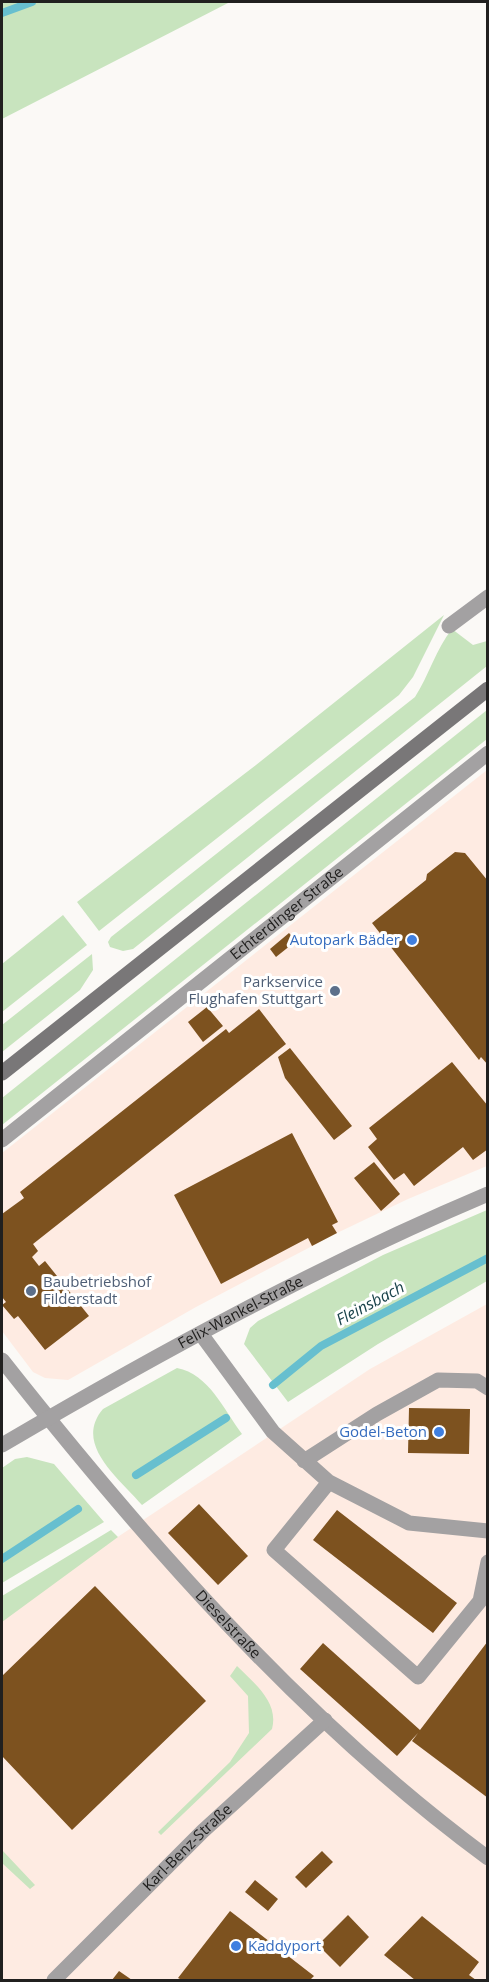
<svg xmlns="http://www.w3.org/2000/svg" width="489" height="1982" viewBox="0 0 489 1982" font-family="'Open Sans',sans-serif">
<rect width="100%" height="100%" fill="#fbf9f6"/>
<path fill="#feebe2" d="M487,770V1166L408,1199L337,1233L196,1307L68,1380L45,1378L33,1372L2,1331V1153Z
M487,1304V1980H2V1614L370,1369Z"/>
<path fill="#c8e4be" d="M2,2H230L2,119Z
M444,615L413,677L399,695L99,931L77,902L256,765Z
M452,629L473,645L487,641V666L133,949L123,951L110,947L108,942L111,937L415,697C429,675 436,649 452,629Z
M487,710V739L2,1125V1098Z
M63,915L87,945L2,1012V964Z
M92,954L93,970L80,990L2,1052V1025Z
M487,1210V1281L378,1344L288,1402L244,1344L250,1328L258,1321L383,1255Z
M177,1368C209,1374 224,1410 242,1434L142,1505C119,1478 73,1444 103,1409Z
M27,1457L54,1464L104,1522L2,1583V1468L15,1459Z
M111,1530L118,1537L2,1622V1596Z
M237,1666C255,1684 279,1702 272,1729L161,1835L158,1832L230,1762L249,1733L248,1696L230,1676Z
M2,1850L35,1885L30,1889L2,1863Z"/>
<g fill="none" stroke-linecap="round" stroke-linejoin="round">
<path stroke="#67bfcf" stroke-width="8" d="M2,13L32,2
M273,1385L321,1346L488,1258
M136,1475L226,1418
M2,1559L78,1509"/>
</g>
<path fill="#7d521f" d="M455,852L465,853L488,881V1065L481,1057L479,1060L372,923L426,880L427,874Z
M289,933L296,941L276,957L270,949Z
M207,1007L223,1026L203,1042L188,1022Z
M259,1009L286,1044L33,1244L38,1251L32,1257L39,1266L45,1261L89,1316L45,1350L18,1316L14,1319L2,1305L6,1302L2,1297V1214L24,1198L20,1192L226,1029L229,1033Z
M290,1048L352,1126L334,1140L285,1078L278,1057Z
M452,1062L488,1106V1149L473,1160L463,1147L414,1186L404,1173L394,1180L368,1147L377,1139L369,1128Z
M292,1133L338,1222L332,1225L337,1233L312,1246L308,1238L221,1284L174,1195Z
M374,1162L400,1194L381,1211L354,1178Z
M409,1408L470,1409L469,1454L408,1453Z
M199,1504L248,1556L218,1585L168,1533Z
M337,1510L457,1603L433,1633L313,1540Z
M95,1586L206,1701L72,1830L2,1756V1676Z
M488,1641V1798L412,1741L418,1733L397,1756L300,1669L323,1643L420,1730Z
M322,1851L333,1862L306,1888L295,1877Z
M255,1880L278,1899L268,1911L245,1892Z
M230,1911L314,1976L310,1980H182L178,1978Z
M348,1915L369,1937L340,1967L318,1945Z
M422,1916L479,1962L469,1975L476,1980H415L384,1955Z
M119,1971L132,1980H112Z"/>
<g fill="none" stroke-linecap="round" stroke-linejoin="round">
<path stroke="#a3a1a2" stroke-width="15" d="M449,626L488,597
M201,1334L273,1432L329,1482L409,1523L488,1531
M304,1461L377,1414L438,1380L477,1381L488,1388
M329,1482L274,1550L418,1677L480,1601L488,1562"/>
<g stroke="#a3a1a2" stroke-width="15">
<path id="s1" d="M2,1140L488,753"/>
<path id="s2" d="M2,1360C144,1540 302,1721 488,1858"/>
<path id="s3" d="M2,1445C159,1353 320,1265 488,1194"/>
<path id="s4" d="M54,1980L203,1831L325,1720"/>
</g>
<path stroke="#797778" stroke-width="15" d="M2,1073L488,689"/>
</g>
<g fill="#3f7fe0" stroke="#fff" stroke-width="2">
<circle cx="412" cy="940" r="6"/>
<circle cx="439" cy="1432" r="6"/>
<circle cx="236" cy="1946" r="6"/>
</g>
<g fill="#5c6f8a" stroke="#fff" stroke-width="2">
<circle cx="335" cy="991" r="6"/>
<circle cx="31" cy="1291" r="6"/>
</g>
<g text-anchor="middle" stroke-width="6" stroke-linejoin="round" paint-order="stroke">
<g font-size="15" fill="#21201f" stroke="#fff">
<text dy="5" stroke="none"><textPath href="#s1" startOffset="364">Echterdinger Straße</textPath></text>
<text dy="5" stroke="none"><textPath href="#s3" startOffset="273">Felix-Wankel-Straße</textPath></text>
<text dy="5" stroke="none"><textPath href="#s2" startOffset="348">Dieselstraße</textPath></text>
<text dy="5" stroke="none"><textPath href="#s4" startOffset="188">Karl-Benz-Straße</textPath></text>
</g>
<g font-size="15" fill="#366cbe" stroke="#fff" text-anchor="end">
<text x="400" y="945">Autopark Bäder</text>
<text x="427" y="1437">Godel-Beton</text>
<text x="248" y="1951" text-anchor="start">Kaddyport</text>
</g>
<g font-size="15" fill="#4e5e75" stroke="#fff" text-anchor="end">
<text x="323" y="987">Parkservice<tspan x="323" dy="17">Flughafen Stuttgart</tspan></text>
<text x="43" y="1287" text-anchor="start">Baubetriebshof<tspan x="43" dy="17">Filderstadt</tspan></text>
</g>
<g font-size="16" font-style="italic" fill="#1a434b" stroke="#fff">
<text transform="translate(370 1303) rotate(-28)" y="6">Fleinsbach</text>
</g>
</g>
<rect width="489" height="1982" fill="none" stroke="#21201f" stroke-width="6"/>
</svg>
